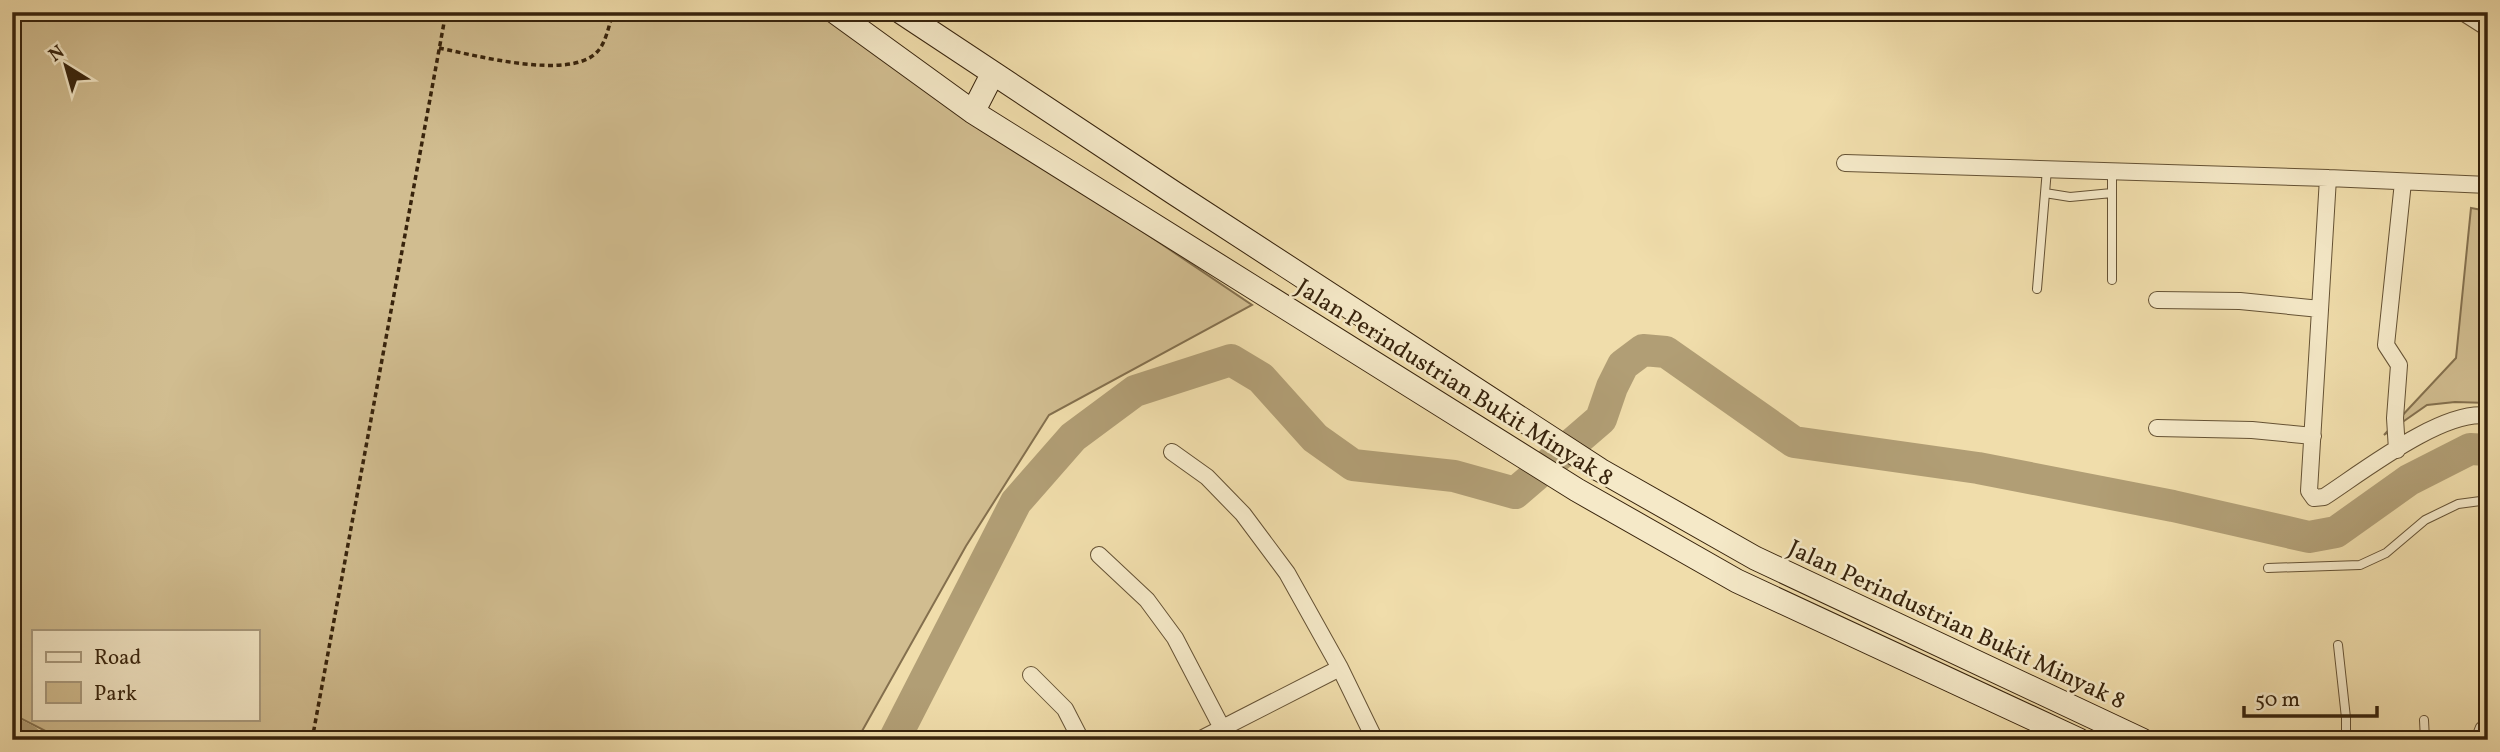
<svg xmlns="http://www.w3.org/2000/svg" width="2500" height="752" viewBox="0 0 2500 752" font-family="Vollkorn,serif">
<rect width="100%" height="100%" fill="#f0ddab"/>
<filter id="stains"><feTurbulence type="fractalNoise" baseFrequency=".00286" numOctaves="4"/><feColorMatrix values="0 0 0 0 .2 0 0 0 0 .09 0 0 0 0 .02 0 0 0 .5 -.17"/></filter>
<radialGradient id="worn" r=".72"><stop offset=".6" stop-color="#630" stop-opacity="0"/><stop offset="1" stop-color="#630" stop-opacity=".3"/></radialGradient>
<path fill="#d1bd90" stroke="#84704e" stroke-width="2" fill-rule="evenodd" d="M12,12H817L1252,305L1049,415L966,546L857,740H63L12,714ZM33,631H257V719H33Z
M2471,208L2488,211V403L2455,402L2427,405L2384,435L2456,358Z"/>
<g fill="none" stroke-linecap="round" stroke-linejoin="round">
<path stroke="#b19e75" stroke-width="32" d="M12,733L26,740
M894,740L1016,502L1073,437L1135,391L1231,360L1261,378L1315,438L1353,465L1454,476L1515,493L1601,419L1612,387L1623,365L1643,350L1666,352L1794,442L1978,468L2173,506L2309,537L2336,532L2409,480L2470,449L2488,450"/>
<defs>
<path id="lane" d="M2455,12L2488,33
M2047,169L2045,193L2070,197L2112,193
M2112,280V171
M2037,289L2045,193
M2268,568L2360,565L2386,553L2425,520L2458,504L2488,500
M2338,645L2346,718V740
M2424,720L2425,740
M2475,740L2480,727L2488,720"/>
<path id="street" d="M1845,163L2328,178L2488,185
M2328,178L2309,491L2314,498L2324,497C2361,473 2444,408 2488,416
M2157,300L2240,301L2320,309
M2157,428L2252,430L2313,436
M2397,450L2395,418L2399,365L2386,345L2403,182
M1172,452L1207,477L1243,514L1287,573L1340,668L1375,740
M1099,555L1147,600L1175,638L1222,728
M1031,675L1065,709L1081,740
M1199,740L1340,668"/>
<path id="secondary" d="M835,12L973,112L1577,490L1737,581L2079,740
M901,12L1174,193L1600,470L1755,558L2142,740
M973,112L993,73"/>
</defs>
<use href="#lane" stroke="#655234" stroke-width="10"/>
<use href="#street" stroke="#655234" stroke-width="18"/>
<use href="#secondary" stroke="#37230c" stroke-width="25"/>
<path stroke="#37230c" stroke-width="3.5" stroke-dasharray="5 3.5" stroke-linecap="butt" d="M439,48C474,55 570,81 597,52C606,43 609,25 613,12
M312,740L446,12"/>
<use href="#lane" stroke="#f5e9c8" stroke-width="8"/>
<use href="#street" stroke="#f5e9c8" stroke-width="16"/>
<use href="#secondary" stroke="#f5e9c8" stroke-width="23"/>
</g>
<g text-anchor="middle" stroke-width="5" stroke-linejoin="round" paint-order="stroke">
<g font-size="24" fill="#37230c" stroke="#f5e9c8">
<text transform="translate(1455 382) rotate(32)" y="8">Jalan Perindustrian Bukit Minyak 8</text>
<text transform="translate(1957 624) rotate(25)" y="8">Jalan Perindustrian Bukit Minyak 8</text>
</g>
</g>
<rect width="2500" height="752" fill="none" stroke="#f0ddab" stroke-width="42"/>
<rect x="14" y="14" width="2472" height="724" fill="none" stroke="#37230c" stroke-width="3.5"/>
<rect x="21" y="21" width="2458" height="710" fill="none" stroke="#37230c" stroke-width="2"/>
<rect x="32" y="630" width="228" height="91" fill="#f5e9c8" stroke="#a99a7d" stroke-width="2"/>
<rect x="46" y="652" width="35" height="10" fill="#f5e9c8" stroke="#a99a7d" stroke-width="2"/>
<text x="94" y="664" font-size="21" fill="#37230c">Road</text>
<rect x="46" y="682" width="35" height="21" fill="#d1bd90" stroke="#a99a7d" stroke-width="2"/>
<text x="94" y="700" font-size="21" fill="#37230c">Park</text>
<g transform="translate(66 66) rotate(323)" stroke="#f5e9c8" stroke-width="5" paint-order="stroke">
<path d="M0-5L12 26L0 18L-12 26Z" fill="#37230c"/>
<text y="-10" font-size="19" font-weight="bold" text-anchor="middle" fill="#37230c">N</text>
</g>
<path d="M2244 706v10h133v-10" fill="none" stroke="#37230c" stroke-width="3.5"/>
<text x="2255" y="706" font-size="21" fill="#37230c" stroke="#f5e9c8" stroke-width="5" paint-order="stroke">50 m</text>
<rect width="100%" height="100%" filter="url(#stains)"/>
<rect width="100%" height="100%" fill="url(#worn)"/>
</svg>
